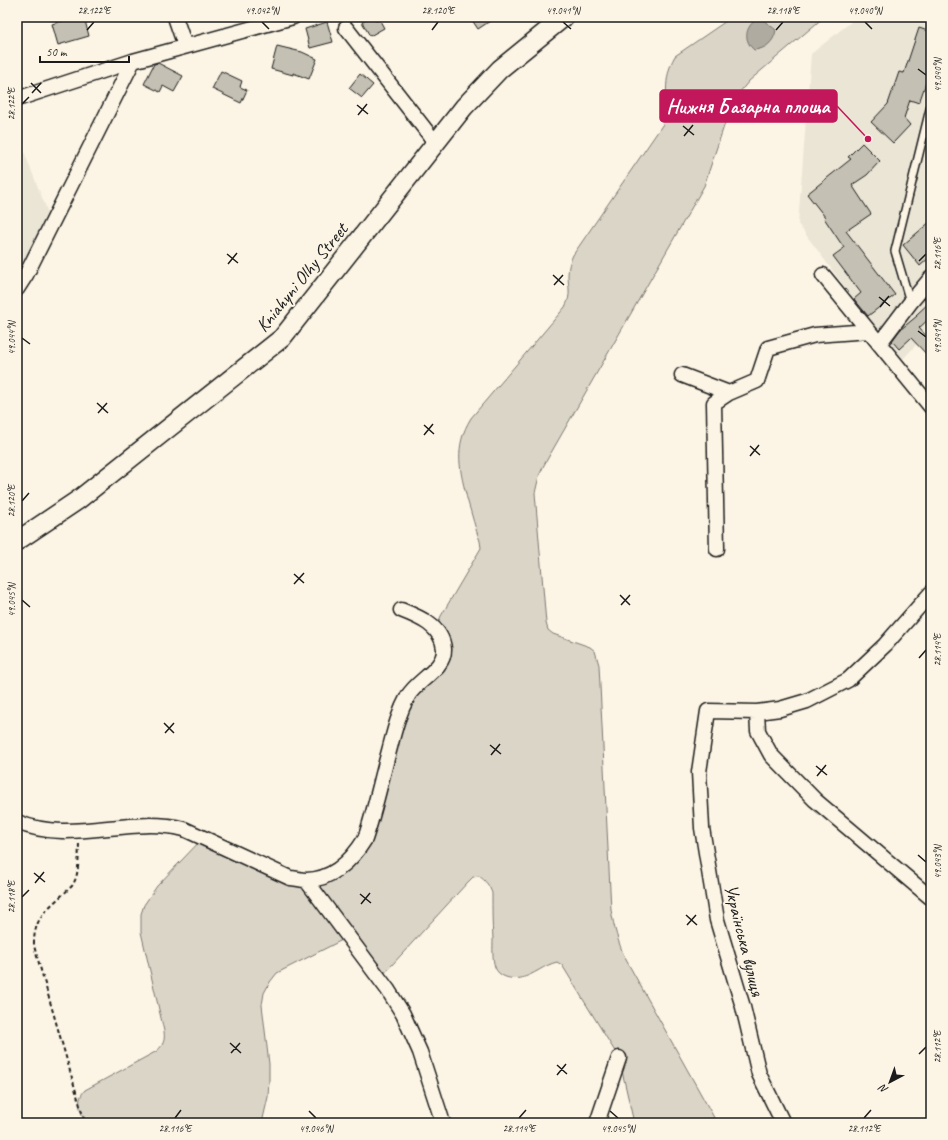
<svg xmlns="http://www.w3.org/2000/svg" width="948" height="1140" viewBox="0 0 948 1140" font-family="Caveat,sans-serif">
<rect width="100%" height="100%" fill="#fcf5e5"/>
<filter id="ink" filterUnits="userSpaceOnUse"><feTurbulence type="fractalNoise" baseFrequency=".025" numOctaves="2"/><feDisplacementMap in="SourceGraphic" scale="8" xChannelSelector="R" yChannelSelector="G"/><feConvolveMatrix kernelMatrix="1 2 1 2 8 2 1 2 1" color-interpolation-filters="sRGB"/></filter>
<g filter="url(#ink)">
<path fill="#ebe5d6" d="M857,17H931V329L903,359L867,317L798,224L811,54Z
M23,149L52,223L17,289V151Z"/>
<path fill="#dbd5c8" stroke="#7c7872" d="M732,17H824L749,81L734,99L730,108L704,186L544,465L539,476L535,493L546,623L548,630L553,634L590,647L595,651L599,665L611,910C614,927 618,942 625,958L717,1123H634L619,1058L562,965L557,962C544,965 534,975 521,978C512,980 498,977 495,967C492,958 493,948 493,939C492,924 492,908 492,893C489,885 486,881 479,876L473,877L467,883L380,978L348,937L277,973L270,982L264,993L262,1005L269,1064V1080L268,1097L262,1123H85C81,1111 75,1101 85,1090L157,1051C164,1044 165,1040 164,1031L141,932V914L144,905L157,886L203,838L306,880L357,852L398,717L440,663L435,630L441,616L481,548L480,541C475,528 472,515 468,502C460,472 453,447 471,418L565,307C572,294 568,288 568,275C568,268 570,261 573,255L663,124C670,100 661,80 675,56Z"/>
<path fill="#b0aba1" stroke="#75726c" d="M757,19H762L776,30C774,42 766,49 754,50C743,40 745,27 757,19Z"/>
<path fill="#c4c0b3" stroke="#1c1c1c" d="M75,17H84L89,36L58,45L52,24Z
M371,17H374L376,21L379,19L384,28L370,36L362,22Z
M470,17H496L478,29Z
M327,22L333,42L310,48L305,29Z
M919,28L931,32V68L919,103L910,100L904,118L910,125L893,143L871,122L888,104L899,72L904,73Z
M277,46L302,52L317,59L309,79L293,73V75L271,69Z
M158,63L183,76L174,92L163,86L160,92L144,84L154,64Z
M221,71L242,81L240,87L247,90L241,103L212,89Z
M360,74L373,85L362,98L349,88Z
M862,143L880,161L867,175L852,185L871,214L846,231L895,295L868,316L854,299L861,293L833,256L844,248L824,218L825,217L807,194L851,159L848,157Z
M931,221V256L920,266L903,245Z
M931,301V317L919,328L931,341V359L911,338L899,349L892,341L900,330L917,316L916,315Z"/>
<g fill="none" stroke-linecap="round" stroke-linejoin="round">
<defs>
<path id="service" d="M910,302L895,251L931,105"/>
<path id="minor" d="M175,17L185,46
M346,28L435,142
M17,99L133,61L293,17
M823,275L931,407
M17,289L26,275L133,61
M879,344L910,303L931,278
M682,375L729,393
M717,549L714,403L729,393L757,381L768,348L815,335L869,331
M757,712L758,731L771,755L815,800L931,898
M17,822C71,845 129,815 184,829L290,878C295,878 300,880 306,880C332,880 352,860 365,839C375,810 381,780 389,751C394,732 398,714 408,696C417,680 445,669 444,649C442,626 419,617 401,610
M306,880L388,990L403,1014L420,1052L443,1123
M597,1123L619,1058
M783,1123L759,1074L743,1007L717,920L702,828L699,772L708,711L757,712L780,709L807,701L848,680L885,645L931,593"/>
<path id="tertiary" d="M17,541L78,500L282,338L464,107L500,69L564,17"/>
</defs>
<use href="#service" stroke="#1c1c1c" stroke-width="10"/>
<use href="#minor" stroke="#1c1c1c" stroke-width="17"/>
<use href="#tertiary" stroke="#1c1c1c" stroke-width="21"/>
<path stroke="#1c1c1c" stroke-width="2" stroke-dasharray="4 3" stroke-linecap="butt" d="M79,844C78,858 80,874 72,886C52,906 33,914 34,946L85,1123"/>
<use href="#service" stroke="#fcf5e5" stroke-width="7"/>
<use href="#minor" stroke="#fcf5e5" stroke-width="14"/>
<use href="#tertiary" stroke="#fcf5e5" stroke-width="18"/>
</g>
</g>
<path fill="none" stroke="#1c1c1c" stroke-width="1.5" d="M262,22L269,29M563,22L571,29M865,22L872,29M87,30L94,22M432,30L438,22M776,30L783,22M918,69L926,75M31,83L41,93M32,93L41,83M22,104L29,97M357,105L368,114M358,115L367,104M683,126L694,135M684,136L693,125M227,254L238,263M919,261L926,254M228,264L237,253M553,275L564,285M554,285L563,275M879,297L890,306M880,307L889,296M918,331L926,337M22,338L30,344M97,403L108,413M98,413L107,403M424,425L434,434M424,435L433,424M750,446L760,455M750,456L759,445M22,501L29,493M294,574L304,583M294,584L304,573M620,595L630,605M22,600L30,607M621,605L630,595M919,658L926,650M164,723L174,733M165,733L174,723M490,745L501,754M491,755L500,744M816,766L827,775M817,776L826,765M918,855L926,862M34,873L45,882M35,883L44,872M360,894L371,903M22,897L29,890M361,904L370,893M686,915L697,925M687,925L696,915M230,1043L241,1053M231,1053L240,1043M919,1054L926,1047M557,1065L567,1074M557,1075L566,1064M309,1111L316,1118M610,1111L618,1118M175,1118L181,1110M519,1118L526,1110M864,1118L871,1110"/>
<g text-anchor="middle" stroke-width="4" stroke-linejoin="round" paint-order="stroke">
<g font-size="19" fill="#1c1c1c" stroke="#fcf5e5">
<text transform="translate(301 277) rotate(-51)" y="7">Kniahyni Olhy Street</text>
<text transform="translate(745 940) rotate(76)" y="7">Українська вулиця</text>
</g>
</g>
<path fill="none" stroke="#c2185b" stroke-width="1.5" d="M868 139L837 106"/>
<circle fill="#c2185b" stroke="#fcf5e5" stroke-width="1.5" cx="868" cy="139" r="4"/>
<rect fill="#c2185b" stroke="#c2185b" stroke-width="1.5" x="660" y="90" width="177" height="32" rx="4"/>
<g font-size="20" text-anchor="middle" font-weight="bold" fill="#fff">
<text x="748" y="113">Нижня Базарна площа</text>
</g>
<rect width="948" height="1140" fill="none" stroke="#fcf5e5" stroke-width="44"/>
<g transform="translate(890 1082) rotate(221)" stroke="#fcf5e5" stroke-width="3" paint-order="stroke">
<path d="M0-3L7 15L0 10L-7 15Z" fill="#1c1c1c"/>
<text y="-6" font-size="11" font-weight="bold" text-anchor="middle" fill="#1c1c1c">N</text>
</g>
<path d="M40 56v6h89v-6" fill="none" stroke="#1c1c1c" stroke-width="2"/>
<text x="46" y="56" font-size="12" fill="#1c1c1c" stroke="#fcf5e5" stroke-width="3" paint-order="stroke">50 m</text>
<rect x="22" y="22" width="904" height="1096" fill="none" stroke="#1c1c1c" stroke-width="1.5"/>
<g font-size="10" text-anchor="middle" fill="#1c1c1c">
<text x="94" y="14">28.122°E</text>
<text x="262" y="14">49.042°N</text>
<text x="438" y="14">28.120°E</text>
<text x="563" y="14">49.041°N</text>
<text x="783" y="14">28.118°E</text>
<text x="865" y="14">49.040°N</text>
<text transform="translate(937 75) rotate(-90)" y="4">49.040°N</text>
<text transform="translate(11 104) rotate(-90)" y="4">28.122°E</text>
<text transform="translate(937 254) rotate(-90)" y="4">28.116°E</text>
<text transform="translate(937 337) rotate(-90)" y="4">49.041°N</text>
<text transform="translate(11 338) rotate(-90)" y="4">49.044°N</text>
<text transform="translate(11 501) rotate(-90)" y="4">28.120°E</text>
<text transform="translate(11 600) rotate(-90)" y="4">49.045°N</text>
<text transform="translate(937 650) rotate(-90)" y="4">28.114°E</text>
<text transform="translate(937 862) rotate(-90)" y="4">49.043°N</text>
<text transform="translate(11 897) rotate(-90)" y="4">28.118°E</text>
<text transform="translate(937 1047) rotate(-90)" y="4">28.112°E</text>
<text x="175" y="1132">28.116°E</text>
<text x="316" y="1132">49.046°N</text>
<text x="519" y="1132">28.114°E</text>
<text x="618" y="1132">49.045°N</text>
<text x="864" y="1132">28.112°E</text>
</g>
</svg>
